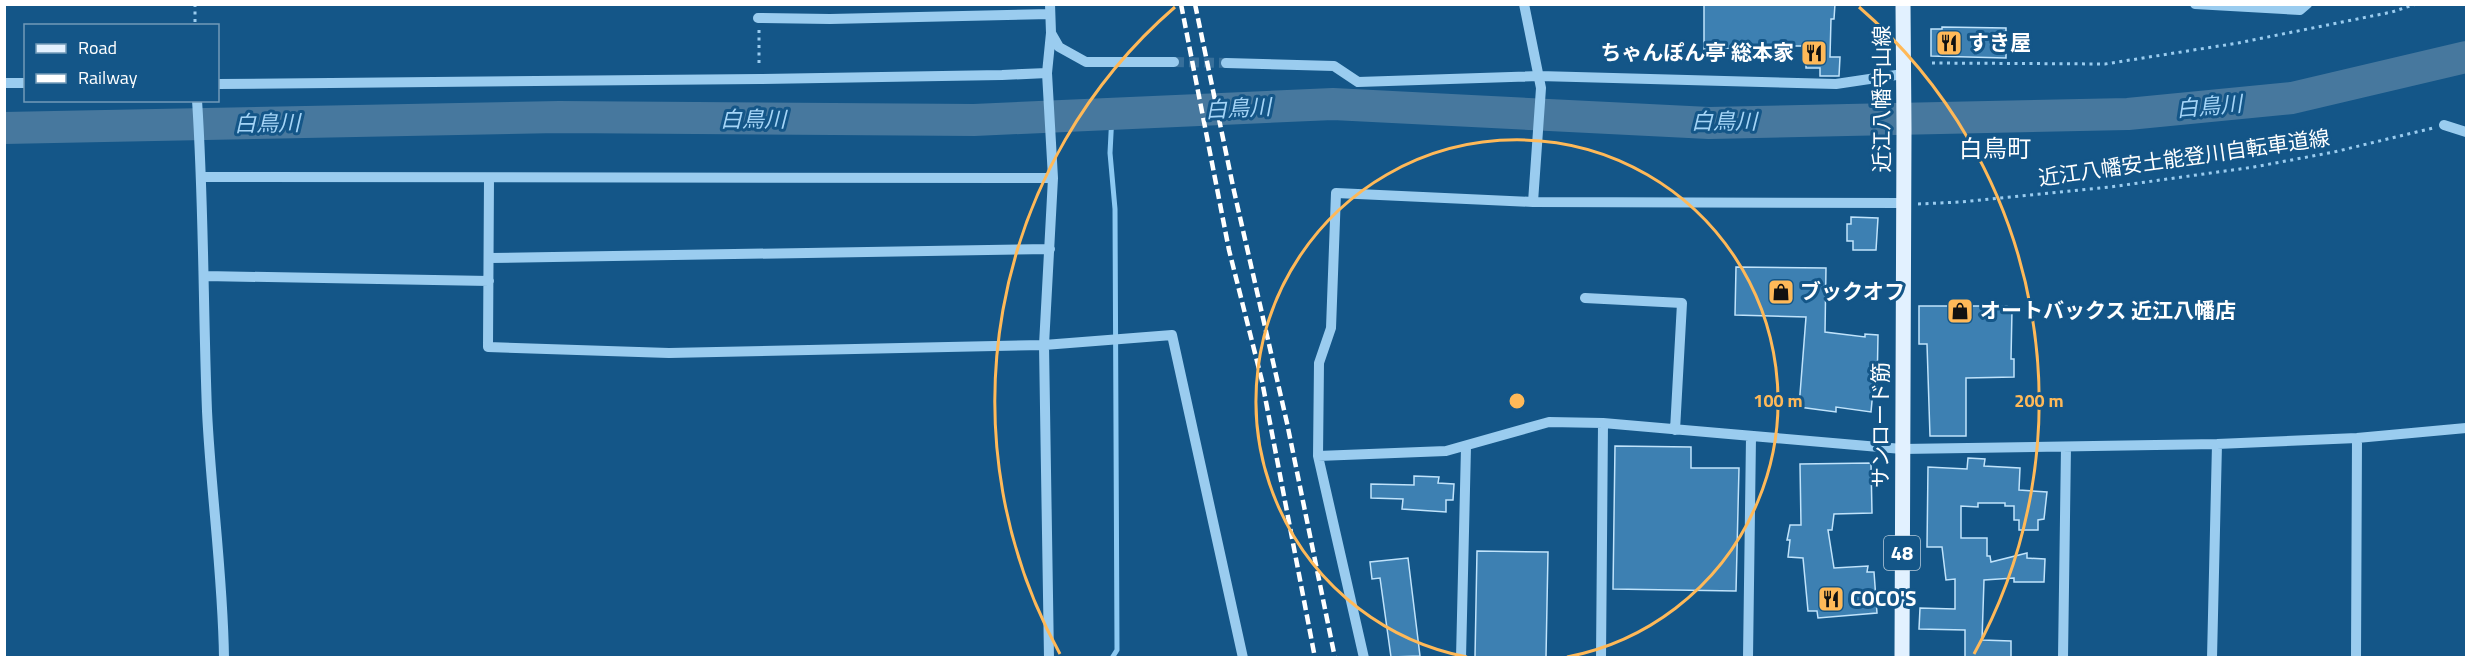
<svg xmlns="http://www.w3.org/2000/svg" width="2471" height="662" viewBox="0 0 2471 662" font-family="'Titillium Web','Noto Sans JP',sans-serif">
<rect width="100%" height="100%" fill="#145688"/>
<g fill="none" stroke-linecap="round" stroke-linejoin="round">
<path stroke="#8cc9f2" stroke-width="5" d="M1112,114L1110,153L1115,209L1117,650L1112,658"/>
<path stroke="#47789e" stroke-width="32" d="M4,128L559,117L974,120L1333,104L1709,123L2128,114L2292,98L2466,57"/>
</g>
<path fill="#3d80b2" stroke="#c0e3fb" stroke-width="1.5" d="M1704,4H1835L1834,19H1831L1830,57H1840L1839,76H1820V68H1806V46H1760V53L1732,54V48L1704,49Z
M1942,27L2006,28V58L1931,56V29H1942Z
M1851,217L1878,218L1876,250H1853V241H1847V224H1851Z
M1736,267L1826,268L1825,332L1865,337V334L1878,335L1877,390H1873L1871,412L1836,407V412L1799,407L1806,317L1735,315Z
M1919,306H2007V310H2012L2011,359H2014V377L1966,378V436H1930L1927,344H1919Z
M1615,446L1691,447V468H1739L1736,591L1613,589Z
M1968,458L1985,459L1984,466L2020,468L2019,490L2047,492L2044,519L2038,520V530H2019V520H2014V506H2005V503H1978V507L1961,506V538H1987V556H1990L1991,562L2027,553V558L2045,559L2044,582H2014V578L1984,580L1982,640L2011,641V657H1965V630L1919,629L1920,608L1955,609V579L1946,580L1942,547H1927L1928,467L1967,469Z
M1871,463L1872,513L1834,514L1832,530H1828L1834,568L1868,566L1867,572H1874L1877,613L1818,618L1817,611H1808L1803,558L1788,557L1790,540H1787L1790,525H1801L1800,464Z
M1414,476L1439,477L1438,483L1454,484L1453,500H1446V512L1402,509L1403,499L1371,498V484L1414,485Z
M1477,551L1548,552L1546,657H1475Z
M1408,558L1420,656L1391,657L1380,578L1372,579L1370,562Z"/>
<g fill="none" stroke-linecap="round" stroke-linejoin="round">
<path stroke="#376f9a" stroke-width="10" stroke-dasharray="10 5" stroke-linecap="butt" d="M1174,62L1226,63"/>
<path stroke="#9accef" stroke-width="3" stroke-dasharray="3 4.5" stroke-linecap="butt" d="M195,4V26
M759,30V66
M1932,63L2105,64L2238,43L2392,12L2416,4
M1918,204L1961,202L2110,187L2254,167L2334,152L2433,128"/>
<path stroke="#9accef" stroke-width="10" d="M1524,4L1541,88L1533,202
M2195,4L2300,10L2307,4
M758,18L830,19L1050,14
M1051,33L1059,47L1086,62H1174
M1226,63L1334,66L1358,82L1539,76L1836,84L1903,74
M4,83H26
M218,84L760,79L1002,75L1047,73
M197,100C204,204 203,308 207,411C211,494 223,575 224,658
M2444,125L2466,132
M202,177L1053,178
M489,178L488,347L669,353L1044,345L1172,335L1243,658
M490,258L1050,249
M205,276L489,281
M1585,298L1682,303L1675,430
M1318,456L1446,451L1549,422L1603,423L1902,449L2217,444L2357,438L2466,428
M1049,658L1044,345L1053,178L1047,73L1051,33L1050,4
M1364,658L1318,456L1319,363L1331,328L1336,193L1533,202L1903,203
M1461,658L1466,447
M1601,658L1603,423
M1748,658L1751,437
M2063,658L2066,447
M2212,658L2217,444
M2356,658L2357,438"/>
<path stroke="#e2f1ff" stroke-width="15" d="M1902,658L1904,129L1903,4"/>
<path stroke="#fff" stroke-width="4.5" stroke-dasharray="10 4.5" stroke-linecap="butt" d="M1181,4L1229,250L1262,381L1315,658
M1195,4L1234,191L1287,423L1335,658"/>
</g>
<g fill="none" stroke="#ffb958" stroke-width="3">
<path d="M1467 657A261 261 0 1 1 1567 657"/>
<path d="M1060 654A522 522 0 0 1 1175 7M1859 7A522 522 0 0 1 1974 654"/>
</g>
<defs>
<symbol id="restaurant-square" viewBox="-11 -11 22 22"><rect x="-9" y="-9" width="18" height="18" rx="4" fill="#ffb958" stroke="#145688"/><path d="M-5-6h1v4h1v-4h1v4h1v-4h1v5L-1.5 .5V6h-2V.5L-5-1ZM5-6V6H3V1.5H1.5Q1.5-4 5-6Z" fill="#111"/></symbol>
<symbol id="shop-square" viewBox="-11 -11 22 22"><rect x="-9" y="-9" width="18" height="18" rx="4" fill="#ffb958" stroke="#145688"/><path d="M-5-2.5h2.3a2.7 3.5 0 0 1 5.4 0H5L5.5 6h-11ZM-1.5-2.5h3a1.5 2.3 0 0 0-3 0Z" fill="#111"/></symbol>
</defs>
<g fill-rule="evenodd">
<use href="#restaurant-square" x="1934" y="28" width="30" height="30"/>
<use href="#restaurant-square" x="1799" y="38" width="30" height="30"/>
<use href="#shop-square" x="1766" y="277" width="30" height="30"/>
<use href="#shop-square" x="1945" y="296" width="30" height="30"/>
<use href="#restaurant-square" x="1816" y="584" width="30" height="30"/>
</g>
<g text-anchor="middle" stroke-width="6" stroke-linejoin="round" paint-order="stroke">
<rect fill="#145688" stroke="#b8ccdb" stroke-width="1.5" x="1884" y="536" width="36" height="34" rx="4.5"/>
<g font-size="20" font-weight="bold" fill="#fff">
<text x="1902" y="560">48</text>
</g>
<g font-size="21" font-weight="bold" fill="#fff" stroke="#145688" text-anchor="start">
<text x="1968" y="50">すき屋</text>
<text x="1794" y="60" text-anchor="end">ちゃんぽん亭 総本家</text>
<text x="1800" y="299">ブックオフ</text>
<text x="1980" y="318">オートバックス 近江八幡店</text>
<text x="1850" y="606">COCO'S</text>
</g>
<g font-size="21" fill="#fff" stroke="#145688">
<text transform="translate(1882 99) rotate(-90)" y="7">近江八幡守山線</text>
<text transform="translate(2184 158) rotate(-8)" y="7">近江八幡安土能登川自転車道線</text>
<text transform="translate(1881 425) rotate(-90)" y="7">サンロード筋</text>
</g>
<g font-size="22" font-style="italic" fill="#a5d5f7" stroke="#145688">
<text transform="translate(2209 106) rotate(-5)" y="8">白鳥川</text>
<text transform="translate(1238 108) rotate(-3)" y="8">白鳥川</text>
<text x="753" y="127">白鳥川</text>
<text x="1724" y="129">白鳥川</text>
<text transform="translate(267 123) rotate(-1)" y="8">白鳥川</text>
</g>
<g font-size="24" fill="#fff" stroke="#145688">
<text x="1995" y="157">白鳥町</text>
</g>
</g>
<circle cx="1517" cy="401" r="9" fill="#ffb958" stroke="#145688" stroke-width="3"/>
<g font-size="18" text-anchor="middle" font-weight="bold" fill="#ffb958" stroke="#145688" stroke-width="6" stroke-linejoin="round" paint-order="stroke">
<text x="1778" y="407">100 m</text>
<text x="2039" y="407">200 m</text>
</g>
<rect width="2471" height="662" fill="none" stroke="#ffffff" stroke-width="12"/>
<rect x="24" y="24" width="195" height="78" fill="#145688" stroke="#729ab8" stroke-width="1.5"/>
<rect x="36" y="44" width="30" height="9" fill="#e2f1ff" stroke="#729ab8" stroke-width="1.5"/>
<text x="78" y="54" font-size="18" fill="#ffffff">Road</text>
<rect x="36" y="74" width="30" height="9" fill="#ffffff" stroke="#729ab8" stroke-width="1.5"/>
<text x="78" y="84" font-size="18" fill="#ffffff">Railway</text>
</svg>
